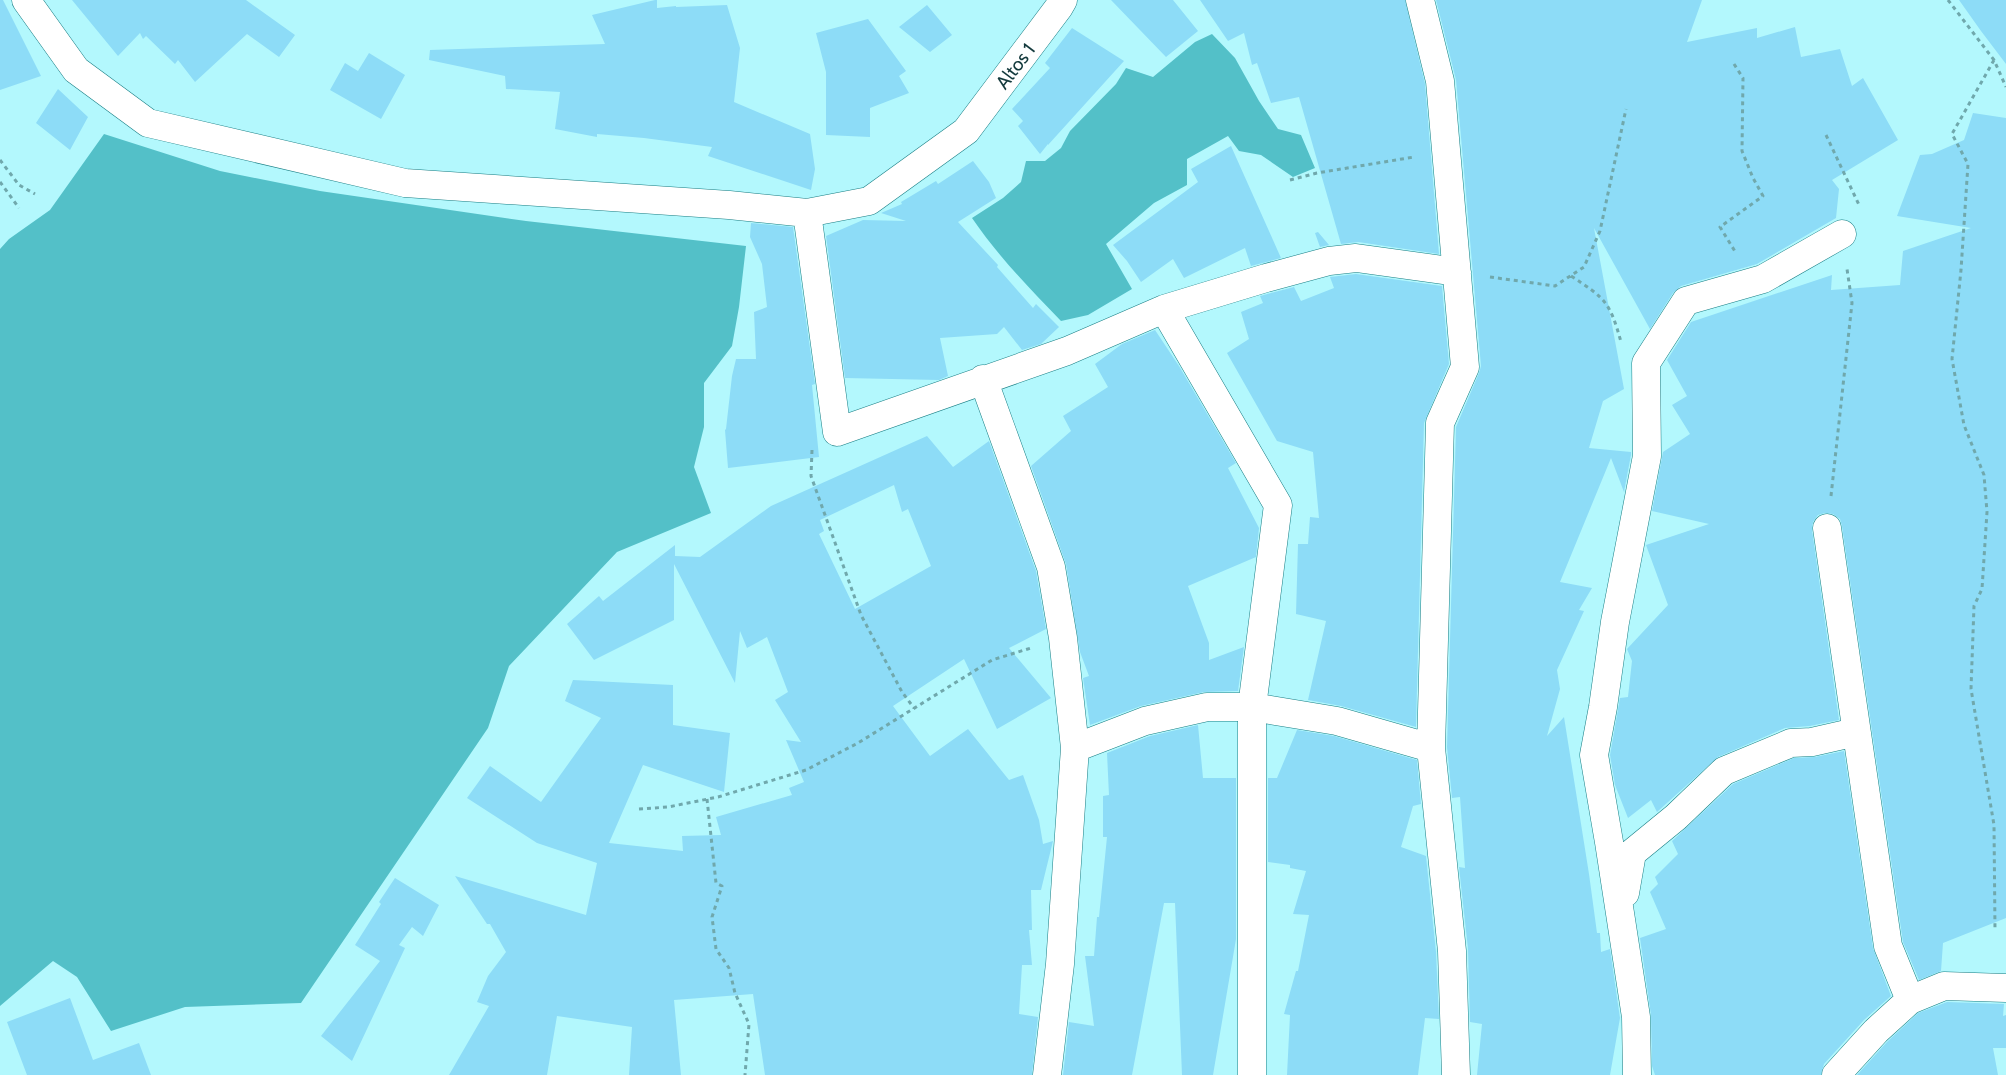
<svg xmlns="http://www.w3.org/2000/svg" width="2006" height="1075" font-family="Cabin,sans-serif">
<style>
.forest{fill:#53c0c8}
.building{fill:#8ddcf7;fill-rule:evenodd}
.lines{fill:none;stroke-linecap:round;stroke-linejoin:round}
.minor-casing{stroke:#187e84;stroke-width:29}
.path{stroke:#70a8ac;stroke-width:3;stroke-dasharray:4 4;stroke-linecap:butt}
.minor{stroke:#fff;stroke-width:28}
.labels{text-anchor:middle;stroke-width:4;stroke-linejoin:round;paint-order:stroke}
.street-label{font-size:19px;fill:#143a3d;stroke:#fff}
</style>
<rect width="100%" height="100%" fill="#b3f8fd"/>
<path class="forest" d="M1212 34 1235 58 1259 101 1278 129 1301 135 1315 168 1293 177 1261 155 1239 151 1228 136 1187 159V185L1154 203 1106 244 1132 289 1088 315 1061 321C1029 288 998 256 972 218L1003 198 1021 182 1026 161H1045L1061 148 1070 131 1116 84 1126 68 1153 77 1195 42Z
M104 134 220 171 320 191 526 221 746 246 739 307 732 346 704 383V427L694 467 711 513 617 552 509 666 488 728 301 1003 185 1007 111 1031 77 977 53 961 0 1006V249L9 239 50 210Z"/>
<path class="building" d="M0 0H3L41 76 0 90Z
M72 0H246L295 35 279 57 247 34 195 82 178 60 175 64 146 36 143 39 140 33 118 56Z
M655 0H657V8L676 6V7L727 5 740 48 734 102 810 134 815 169 811 190 708 156 712 147 644 138 597 134V137L555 129 560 92 506 89 505 76 429 60 430 50 605 44 592 15Z
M1111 0H1173L1198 31 1166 57Z
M1200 0H1405L1425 84 1439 254 1358 242 1341 244 1299 97 1271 103 1257 63 1252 65 1244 33 1228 41Z
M1436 0H1702L1687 42 1757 28V38L1795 27 1801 57 1840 49 1852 86 1863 78 1898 140 1832 180 1839 189 1836 218 1757 264 1681 286 1673 293 1650 329 1594 228 1624 389 1603 401 1589 448 1631 452V455L1624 492 1611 458 1560 582 1592 588 1579 610 1584 611 1557 670 1560 689 1547 736 1564 717 1589 874 1597 933H1600L1601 952 1610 949 1620 1018 1610 1075H1477L1482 1024 1470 1022 1468 949 1459 867 1465 868 1460 797 1452 798 1447 747 1456 427 1479 373 1481 366 1456 80Z
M1959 0H2006V64L1981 31Z
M927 5 952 35 930 52 899 27Z
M868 19 906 71 899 76 909 93 870 108V137L826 135V72L816 33Z
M1072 28 1124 61 1048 145V144L1040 154 1018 126 1023 121 1012 109 1050 68 1045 63Z
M369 53 405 75 381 119 330 90 345 63 358 71Z
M58 89 88 117 70 150 36 123Z
M1973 113 2006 118V918L1943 943 1941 971 1919 980 1903 942 1842 526 1840 519 1833 514 1825 513 1818 515 1813 522 1812 530 1839 720 1810 726 1785 728 1718 757 1657 812 1651 800 1628 818 1615 785 1610 755 1620 698 1628 697 1632 661 1627 649 1668 605 1646 545 1709 524 1652 511 1663 452 1690 434 1672 405 1687 396 1667 360 1691 322 1832 275 1831 290 1900 285 1903 251 1971 228 1897 216 1920 155 1932 154 1964 140Z
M1231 146 1281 258 1251 266 1245 248 1184 278 1173 259 1141 282 1127 261 1113 245 1198 182 1191 169Z
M973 161 989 182 996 198 958 222 998 265 997 267 1033 308 1036 304 1059 327 1041 344 1022 350 1004 327 997 334 940 338 948 376 939 380 845 378 826 236 863 220 906 221 881 213 902 204 901 202 936 181 938 184Z
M751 223 793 227 815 384 812 385 819 457 728 468 725 430 726 429 732 376 736 359H756L754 312 767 307 762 264 750 237Z
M1318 232 1329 245 1320 247 1315 233Z
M1356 274 1442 286 1449 364 1424 423 1416 727 1341 706 1308 700 1326 621 1296 614 1298 544H1308L1310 517 1319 518 1313 452 1277 441 1227 353 1249 339 1241 312 1263 303 1260 296 1294 287 1301 301 1334 288 1330 277Z
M1155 330 1179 366 1236 463 1228 468 1259 528 1256 557 1188 586 1209 643V660L1244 647 1238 691 1204 692 1141 706 1090 725 1083 678 1089 676 1080 652 1066 564 1031 466 1071 431 1063 416 1108 387 1095 364 1122 344Z
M927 436 953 467 989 441 1036 571 1046 629 1009 648 1051 698 997 729 964 659 893 706 930 756 968 729 1009 780 1023 775 1039 820 1043 844 1053 841 1041 890H1031L1032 930H1029L1032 965H1022L1019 1014 1038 1017 1032 1075H765L753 994 674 1000 681 1075H629L632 1027 557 1016 547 1075H449L489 1006 477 1002 488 976 506 952 490 924H487L455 876 586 915 597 863 537 843 467 798 490 766 541 802 601 718 565 701 573 680 673 685V725L730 733 724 792 643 765 609 843 683 851 682 836 721 835 716 817 792 795 789 788 804 782 786 740 801 742 775 700 788 692 767 637 747 648 740 631 735 683 674 564V620L594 660 567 624 599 596 603 601 675 545V556L700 557 771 506ZM894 485 902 512 908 509 931 566 855 609 819 534 824 531 820 520Z
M1198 725 1203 778H1236V939L1213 1075H1182L1175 903H1164L1132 1075H1063L1069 1022 1094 1026 1085 956H1094L1097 917H1099L1107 837H1103V796L1109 795 1107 753 1150 736Z
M1297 730 1334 736 1417 760 1421 804 1413 806 1401 847 1426 856 1436 952 1439 1019 1425 1018 1418 1075H1287L1290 1015 1284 1014 1296 971H1298L1309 915 1293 914 1306 871 1290 868V865L1268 862V778H1277Z
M1844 751 1873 948 1891 996 1864 1020 1824 1064 1821 1075H1655L1652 1066 1651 1015 1640 938 1666 929 1650 892 1658 884 1655 877 1678 854 1672 841 1733 784 1794 758 1815 757Z
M395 878 439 905 423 936 412 927 399 945 405 948 352 1061 321 1036 380 961 355 945 381 904 379 902Z
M70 998 93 1060 139 1043 151 1075H27L7 1022Z
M1947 1002 2004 1004 2003 1016 2006 1015V1048H1993L1998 1075H1857L1887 1042 1918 1013Z"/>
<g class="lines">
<defs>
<path id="minor" d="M26 0 76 70 148 123 405 183 729 205 807 213 869 201 966 131 1059 7 1063 0
M1420 0 1440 81 1465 367 1440 423 1431 748 1452 951 1456 1075
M807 213 837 432 1067 351 1164 309 1266 278 1329 261 1356 258 1457 272
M1164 309 1278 505 1252 707V1075
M983 379 1051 567 1063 638 1075 748 1060 964 1047 1075
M1827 528 1888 946 1910 1000
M1075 748 1145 721 1207 707H1252L1337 721 1431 748
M1625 893 1632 853 1676 817 1724 771 1791 743 1812 742 1856 732
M1637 1075 1636 1017 1609 842 1594 755 1603 707 1615 622 1647 456 1646 363 1686 301 1763 279 1842 234
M1836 1075 1876 1031 1910 1000 1944 986 2006 988"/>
</defs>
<use href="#minor" class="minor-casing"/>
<path class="path" d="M1948 0 1994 60 2006 87
M1994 60 1952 134 1968 164 1961 270 1952 359 1964 425 1984 475 1987 512 1982 589 1974 606 1971 689 1994 825 1995 930
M1734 64 1743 78 1742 151 1753 178 1763 196 1720 227 1736 253
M1826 135 1860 207
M0 160 19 185 35 194
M1290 180 1317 173 1414 157
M0 182 19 208
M1571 276C1605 298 1610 302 1621 342
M1490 277 1555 286 1584 267 1600 231 1626 109
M812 450 811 476 861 615 902 692 914 708
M1831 496 1852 303 1847 269
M707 799 716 883 722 886 712 917 716 949 729 968 735 993 749 1024 745 1075
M639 809 668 807 718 797 806 770 858 743 992 660 1031 648"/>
<use href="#minor" class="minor"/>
</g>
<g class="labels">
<g class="street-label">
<text transform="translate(1015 66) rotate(-53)" y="7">Altos 1</text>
</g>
</g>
</svg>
